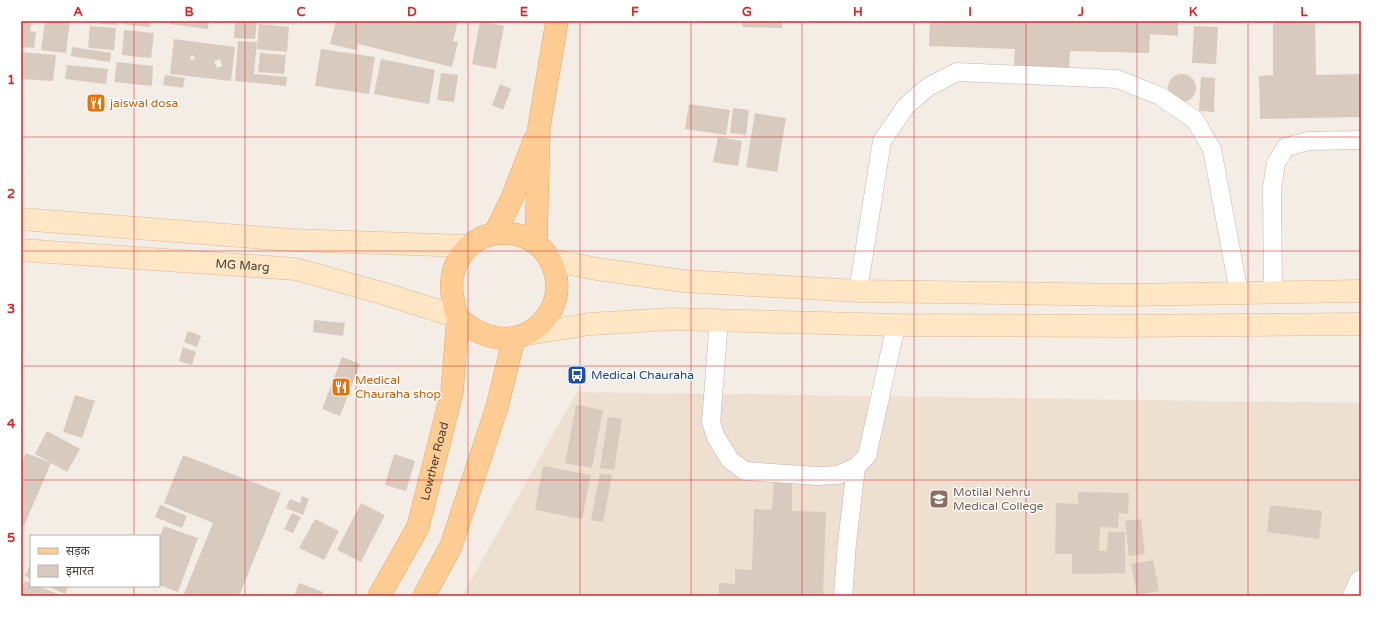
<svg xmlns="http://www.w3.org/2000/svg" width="1382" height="617" font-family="'Varela Round','Noto Sans Devanagari',sans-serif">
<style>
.education{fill:#ede0d0}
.building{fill:#d8cabf;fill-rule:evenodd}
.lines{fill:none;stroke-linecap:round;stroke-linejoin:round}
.lane-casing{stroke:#c2b6ac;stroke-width:19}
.street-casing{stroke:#c2b6ac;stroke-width:23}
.secondary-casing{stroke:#d8bb97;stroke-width:23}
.primary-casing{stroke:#e6a662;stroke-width:23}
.lane{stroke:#fff;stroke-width:18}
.street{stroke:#fff;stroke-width:22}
.secondary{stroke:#ffe6c5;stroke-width:22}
.primary{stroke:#ffcd94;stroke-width:22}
.grid{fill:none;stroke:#d62828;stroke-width:1;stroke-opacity:0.55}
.labels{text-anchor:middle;stroke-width:3;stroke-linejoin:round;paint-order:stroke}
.food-label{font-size:12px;fill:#c56008;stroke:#fff;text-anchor:start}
.street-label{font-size:12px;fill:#473d35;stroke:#fff}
.transit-label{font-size:12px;fill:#164399;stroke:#fff;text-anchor:start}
.education-label{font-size:12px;fill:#785e54;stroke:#fff;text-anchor:start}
.neatline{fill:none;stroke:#d62828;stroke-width:1.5}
.grid-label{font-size:13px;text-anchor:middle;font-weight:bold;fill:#d62828}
</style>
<rect width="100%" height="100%" fill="#f4ede6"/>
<path class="education" d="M577 392 1361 403V596H462Z"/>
<path class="building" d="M21 21H32L30 31 36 32 34 48 21 47Z
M45 21H70L66 53 41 50Z
M101 21H118L117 25 101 24Z
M122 21H151L150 27 121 24Z
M170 21H209L208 29 170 24Z
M235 21H257L255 39 234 38Z
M277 21H291V23L277 22Z
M336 21H458L453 41 458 42 452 67 358 44 356 50 330 44Z
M480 21 504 26 496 69 472 64Z
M742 21H782V28L742 27Z
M930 21H1178V36L1150 34 1149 53 1070 51 1069 69 1014 67 1015 49 929 46Z
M1273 21H1315L1316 75 1361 74V117L1260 119 1259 76 1273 75Z
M259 24 289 27 287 52 257 49Z
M90 26 116 28 114 50 88 48Z
M1194 26 1218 27 1216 64 1192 63Z
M124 30 154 33 151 58 122 55Z
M174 39 235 47 231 81 170 74ZM194 55 195 59 191 60 190 57ZM220 59 222 66 217 68 214 61Z
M238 41 257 42 254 74 287 77 286 86 235 81Z
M72 47 111 53 110 62 71 56Z
M321 49 375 57 369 94 315 86Z
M21 52 56 55 53 81 21 79Z
M260 53 286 55 284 74 258 72Z
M381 59 435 70 429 104 374 94Z
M117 62 153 66 152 86 114 82Z
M67 65 108 69 106 84 65 79Z
M441 73 458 75 454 102 437 100Z
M1168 88a14 14 0 1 1 28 0a14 14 0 1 1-28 0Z
M165 75 185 78 183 88 163 85Z
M1201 77 1215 78 1214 112 1199 111Z
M500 84 511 89 503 110 492 105Z
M689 104 730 110 726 135 685 129Z
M733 108 749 110 746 135 730 133Z
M755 113 786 118 777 172 746 167Z
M718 137 742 141 738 166 713 162Z
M314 320 345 323 343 336 313 332Z
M188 331 201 336 197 347 184 342Z
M183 347 196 352 192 365 179 361Z
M342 357 360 364 340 416 322 409Z
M75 395 95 401 82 438 63 432Z
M576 405 603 410 592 468 565 463Z
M608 417 622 419 614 470 600 468Z
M47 431 80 449 67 472 35 454Z
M26 453 51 463 24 526 21 525V464Z
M394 454 415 461 406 491 385 485Z
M183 455 281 493 239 596H183L213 523 164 503Z
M543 466 591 475 582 519 535 510Z
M600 473 612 475 603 522 591 520Z
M774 481 792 482V511L826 512 823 596H719V583L735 584V569L752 570 754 509 772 510Z
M1078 492 1129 493 1128 514 1119 513 1118 528 1100 527 1099 551H1107L1108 532H1125V573L1072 574V554H1055L1056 503 1078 504Z
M302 496 309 499 303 515 286 508 290 499 300 503Z
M361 503 385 515 361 562 337 550Z
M160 505 187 516 182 528 155 517Z
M1270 505 1322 511 1319 539 1267 532Z
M292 513 301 517 293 533 284 529Z
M315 519 339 531 324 560 299 548Z
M1141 519 1145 554 1129 556 1125 521Z
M164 526 198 538 178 592 159 585V539Z
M1153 560 1159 591 1137 595 1131 564Z
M31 562V579L25 576Z
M25 581 31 583V586H38L63 596H21V590Z
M299 583 323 592 322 596H294Z
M47 586H69L65 594Z"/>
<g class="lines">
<defs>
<path id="lane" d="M858 291 882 141 906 106 928 87 957 72 1117 79 1160 96 1195 120 1212 149 1239 293
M1273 293 1272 188 1276 163 1286 147 1308 141 1361 140
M719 320 711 422 716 437 730 460 745 471 817 476 838 475 856 467 867 456 896 325
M843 596 847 543 856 467"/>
<path id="street" d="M1354 596 1361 581"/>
<g id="secondary">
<path d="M21 219 291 240 468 246"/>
<path id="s1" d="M21 250 296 269 385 294 458 317"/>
<path d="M551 260 597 269 683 281 858 291 1128 295 1361 291"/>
<path d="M527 334 590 324 671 319 896 325 1122 326 1361 324"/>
</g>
<g id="primary">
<path d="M495 233C505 233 513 233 522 236 551 246 565 281 552 308 536 339 504 346 475 330 470 327 461 322 458 317 455 312 454 305 453 299 448 275 457 250 481 238 485 236 490 235 495 233Z"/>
<path d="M495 233 513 196 534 141"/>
<path d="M536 243 539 127 557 21"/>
<path id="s2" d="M379 596 418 527 452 392 458 317"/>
<path d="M424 596 451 546 497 407 514 338"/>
</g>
</defs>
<use href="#lane" class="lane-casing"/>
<use href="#street" class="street-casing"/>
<use href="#secondary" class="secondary-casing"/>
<use href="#primary" class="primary-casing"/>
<use href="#lane" class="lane"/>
<use href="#street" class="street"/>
<use href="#secondary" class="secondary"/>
<use href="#primary" class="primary"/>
</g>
<path class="grid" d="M134 21V536M245 21V596M356 21V596M468 21V596M580 21V596M691 21V596M802 21V596M914 21V596M1026 21V596M1137 21V596M1248 21V596M21 137H1361M21 251H1361M21 366H1361M21 480H1361M134 586V596"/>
<defs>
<symbol id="restaurant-square" viewBox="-11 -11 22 22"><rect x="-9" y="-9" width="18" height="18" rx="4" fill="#e8710a" stroke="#fff"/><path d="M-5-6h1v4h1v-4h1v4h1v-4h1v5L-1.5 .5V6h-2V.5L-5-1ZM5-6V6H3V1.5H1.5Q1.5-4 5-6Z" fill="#fff"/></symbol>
<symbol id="bus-square" viewBox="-11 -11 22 22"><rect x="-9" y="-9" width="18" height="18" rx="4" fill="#1a4fb4" stroke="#fff"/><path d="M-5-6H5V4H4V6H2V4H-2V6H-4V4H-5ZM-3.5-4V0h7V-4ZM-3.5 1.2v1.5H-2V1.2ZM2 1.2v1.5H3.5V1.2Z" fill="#fff"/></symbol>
<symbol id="university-square" viewBox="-11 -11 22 22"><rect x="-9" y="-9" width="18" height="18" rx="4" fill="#8d6e63" stroke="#fff"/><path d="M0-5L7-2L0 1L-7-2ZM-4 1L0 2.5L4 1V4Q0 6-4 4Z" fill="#fff"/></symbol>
</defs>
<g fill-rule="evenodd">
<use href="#restaurant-square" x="85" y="92" width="22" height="22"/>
<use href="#bus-square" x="566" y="364" width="22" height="22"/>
<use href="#restaurant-square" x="330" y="376" width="22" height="22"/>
<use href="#university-square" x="928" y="488" width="22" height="22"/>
</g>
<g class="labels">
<g class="food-label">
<text x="110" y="107">jaiswal dosa</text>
<text x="355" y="384">Medical<tspan x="355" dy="14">Chauraha shop</tspan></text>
</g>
<g class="street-label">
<text dy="4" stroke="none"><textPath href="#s1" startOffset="222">MG Marg</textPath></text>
<text dy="4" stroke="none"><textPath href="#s2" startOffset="147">Lowther Road</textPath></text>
</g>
<g class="transit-label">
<text x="591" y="379">Medical Chauraha</text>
</g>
<g class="education-label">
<text x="953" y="496">Motilal Nehru<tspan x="953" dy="14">Medical College</tspan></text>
</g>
</g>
<rect width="1382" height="617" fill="none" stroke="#ffffff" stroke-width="44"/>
<rect x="30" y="535" width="130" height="52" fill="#ffffff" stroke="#b5b1ae"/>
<rect x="38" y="548" width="20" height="6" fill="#ffcd94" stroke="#b5b1ae"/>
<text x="66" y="555" font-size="12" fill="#473d35">सड़क</text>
<rect x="38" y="565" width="20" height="12" fill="#d8cabf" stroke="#b5b1ae"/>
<text x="66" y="575" font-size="12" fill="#473d35">इमारत</text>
<rect x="22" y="22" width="1338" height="573" class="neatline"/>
<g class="grid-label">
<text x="78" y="16">A</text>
<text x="189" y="16">B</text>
<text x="301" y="16">C</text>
<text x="412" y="16">D</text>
<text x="524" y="16">E</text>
<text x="635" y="16">F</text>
<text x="747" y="16">G</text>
<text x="858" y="16">H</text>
<text x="970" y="16">I</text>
<text x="1081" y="16">J</text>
<text x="1193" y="16">K</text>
<text x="1304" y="16">L</text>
<text x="11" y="84">1</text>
<text x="11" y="198">2</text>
<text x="11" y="313">3</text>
<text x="11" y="428">4</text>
<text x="11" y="542">5</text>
</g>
</svg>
